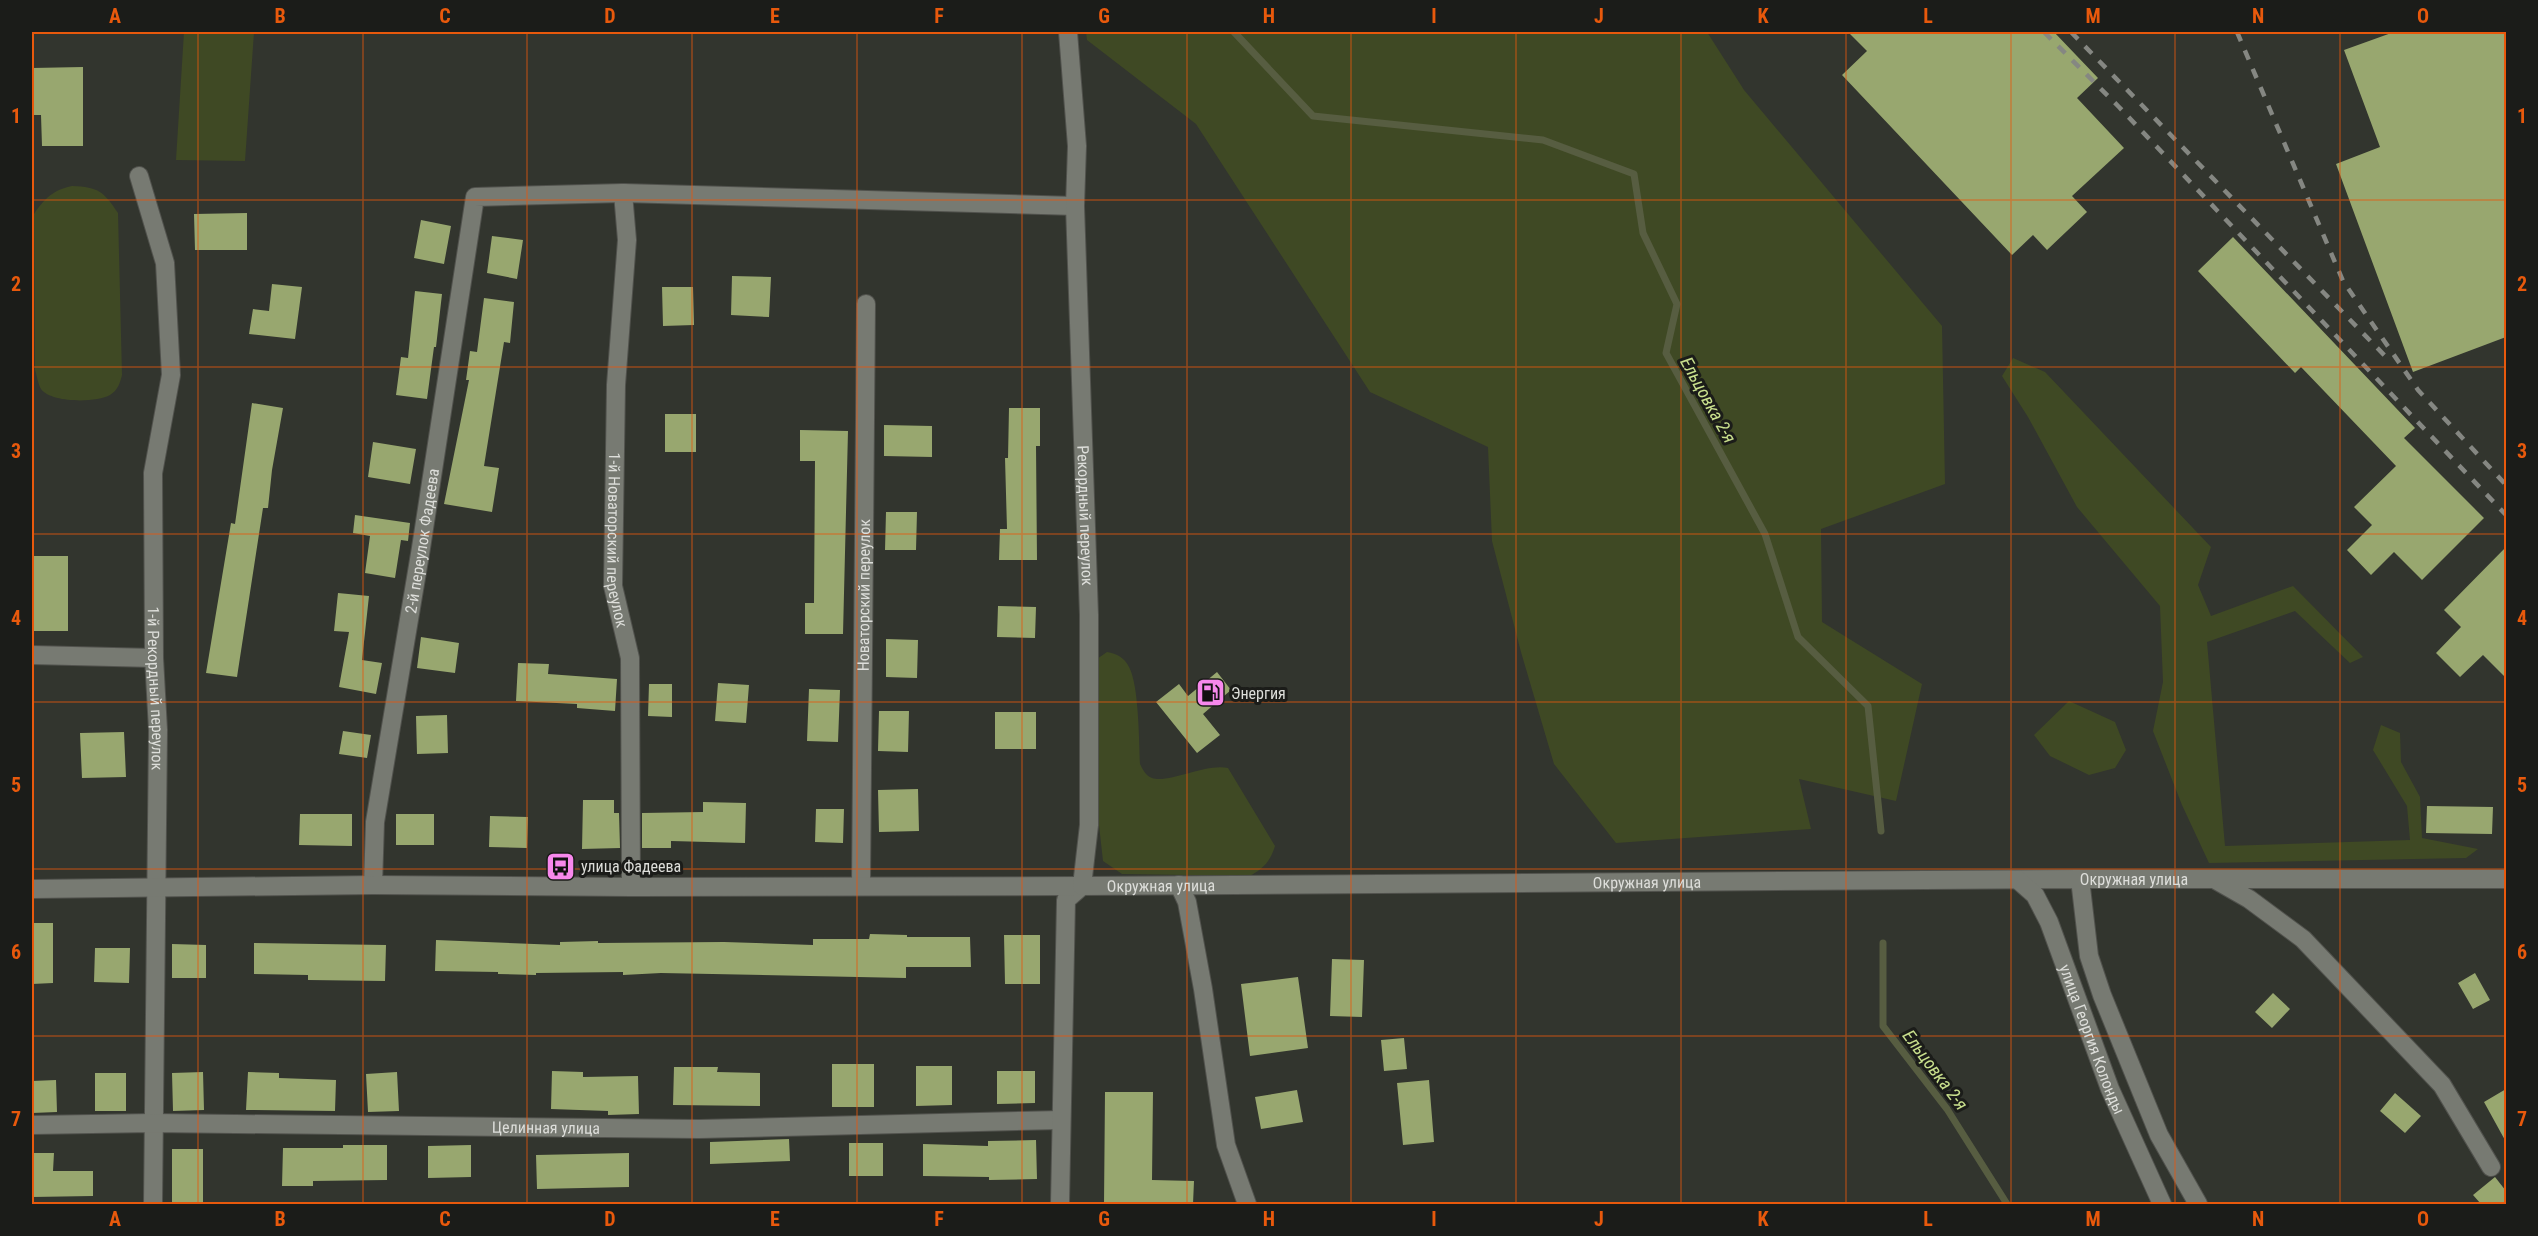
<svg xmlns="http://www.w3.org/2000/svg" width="2538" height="1236" font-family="'Roboto Condensed',sans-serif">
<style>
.green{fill:#3f4924}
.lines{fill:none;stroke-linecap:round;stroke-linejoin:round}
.stream{stroke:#575d41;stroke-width:7}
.building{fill:#98a76f}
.minor-casing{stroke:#51524d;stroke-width:20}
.tertiary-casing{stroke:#51524d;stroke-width:20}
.secondary-casing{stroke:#51524d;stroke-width:20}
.minor{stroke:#777a72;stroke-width:18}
.tertiary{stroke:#777a72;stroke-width:18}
.secondary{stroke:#777a72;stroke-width:18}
.rail{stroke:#858782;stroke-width:4.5;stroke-dasharray:10 10;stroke-linecap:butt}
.grid{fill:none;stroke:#e8590c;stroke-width:1.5;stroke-opacity:0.55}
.labels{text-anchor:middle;stroke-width:6;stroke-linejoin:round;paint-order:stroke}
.street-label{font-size:16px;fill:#dddeda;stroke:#1b1c19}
.poi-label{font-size:16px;fill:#dddeda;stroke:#1b1c19;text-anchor:start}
.water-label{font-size:18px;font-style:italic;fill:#c9e08d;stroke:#1b1c19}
.neatline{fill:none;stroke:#e8590c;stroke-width:2}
.grid-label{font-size:20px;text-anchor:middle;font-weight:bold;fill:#e8590c}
</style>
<rect width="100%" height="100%" fill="#32352e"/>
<path class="green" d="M184 32H254L245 161 176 160Z
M1086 32H1707L1744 90 1942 326 1945 484 1821 529 1822 622 1922 684 1896 801 1799 779 1811 829 1616 843 1554 764 1521 652 1492 541 1488 447 1370 392 1196 124 1087 40Z
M72 186C99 187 104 192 118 213L122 375C120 383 118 390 110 395 96 403 51 403 41 389 38 384 37 376 35 370L34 214C45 198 53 190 72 186Z
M2013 358 2045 372 2211 547 2198 585 2211 616 2293 586 2363 657 2350 663 2295 611 2207 642 2225 846 2410 840 2407 806 2373 750 2381 725 2400 733 2401 762 2420 797 2422 838 2478 849 2466 858 2209 863 2182 805 2153 731 2163 682 2160 606 2077 507 2028 417 2002 376Z
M1107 652C1117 654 1124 657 1129 667 1139 685 1139 741 1140 764 1143 770 1146 776 1152 778 1168 784 1206 763 1228 768L1275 846C1270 862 1264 868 1250 876L1122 874 1103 861 1097 807V659Z
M2069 701 2115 722 2126 750 2115 768 2089 775 2050 756 2034 735Z"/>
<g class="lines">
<path class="stream" d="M1234 32 1313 116 1543 140 1634 174 1643 233 1677 304 1666 353 1765 534 1798 637 1868 706 1881 831
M1883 947V943V1026L1947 1109 2007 1204"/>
</g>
<path class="building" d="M1848 32H2054L2098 78 2077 98 2124 148 2072 196 2087 212 2047 250 2033 235 2012 255 1842 75 1867 51Z
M2394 32H2506V337L2413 372 2336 164 2380 147 2344 50Z
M83 67V146H42L41 115H32V68Z
M247 213V250H195L194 214Z
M421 220 451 226 444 264 414 258Z
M492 236 523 240 517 279 487 273Z
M2233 237 2415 428 2404 438 2484 518 2422 580 2394 552 2371 575 2347 550 2372 525 2354 507 2396 466 2301 367 2295 373 2198 271Z
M732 276 771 277 769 317 731 315Z
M272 284 302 287 295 339 249 334 253 309 269 311Z
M662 287H693L694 325 663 326Z
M415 291 442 294 436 347H434L427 399 396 395 401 357 408 358Z
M484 298 514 302 510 343 504 342 484 466 499 468 492 512 444 504 469 380H466L470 351 477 352Z
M252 403 283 408 272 470 268 508H263L237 677 206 673 231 523 235 524Z
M1009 408H1040V446H1036L1037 560H999L1000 529H1007L1005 458H1008Z
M665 414H696V452H665Z
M884 425 932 426V457L884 456Z
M800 430 848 431 843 634H805V603H814L815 461H800Z
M373 442 416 449 410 484 368 477Z
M886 512H917L916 550H885Z
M355 515 410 523 408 541 401 540 395 578 365 573 370 536 353 533Z
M2506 547V678L2483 655 2460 677 2436 653 2461 627 2444 610Z
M32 556H68V631H34Z
M338 593 369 596 362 660 382 663 376 694 339 687 349 632 334 631Z
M998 606 1036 607 1035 638 997 637Z
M421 637 459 643 455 673 417 668Z
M886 639 918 640 917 678 886 677Z
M518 663 549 664 548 674 617 679 615 711 577 708V704L516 701Z
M1217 672 1231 690 1203 714 1220 735 1197 753 1156 702 1179 684 1188 696Z
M718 683 749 685 746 723 715 721Z
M649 684H672V717L648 716Z
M809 689 840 690 838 742 807 741Z
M879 711H909L908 752 878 751Z
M995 712H1036V749H995Z
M447 715 448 753 417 754 416 716Z
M343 731 371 735 367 758 339 754Z
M124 732 126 777 82 778 80 733Z
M918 789 919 831 879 832 878 790Z
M583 800H614V813H619L620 848 582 849Z
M703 802 746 803 745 843 671 841V848H642V813L703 812Z
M2427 806 2493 807 2492 834 2426 833Z
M816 809H844L843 843 815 842Z
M300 814H352V846L299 845Z
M396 814H434V845H396Z
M490 816 528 817 527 848 489 847Z
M32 923H53V983L32 984Z
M870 934 907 935V937H970L971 967H906V978L661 973 623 975V972L536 973V975L498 974V972L435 971 436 940 560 945V942L598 941V943L724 942 813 945V939H869Z
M1004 935H1040V984H1005Z
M254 943 386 945 385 981 308 980V975L254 974Z
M172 944 206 945V978H172Z
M95 948H130L129 983 94 982Z
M1332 959 1364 960 1362 1017 1330 1016Z
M2475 973 2490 1000 2473 1009 2458 983Z
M1298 977 1308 1048 1250 1056 1241 984Z
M2273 993 2290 1009 2272 1028 2255 1012Z
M1404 1038 1407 1069 1384 1071 1381 1040Z
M832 1064H874V1107H832Z
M916 1066H952V1105L916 1106Z
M674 1067H718L717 1072 760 1073V1106L673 1105Z
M552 1071 583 1072V1077L638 1076 639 1114 608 1115V1111L551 1109Z
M997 1071H1035V1103L997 1104Z
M203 1072 204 1110 173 1111 172 1073Z
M248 1072 279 1073V1078L336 1080 335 1111 246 1110Z
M397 1072 399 1111 368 1112 366 1074Z
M95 1073H126V1111H95Z
M56 1080 57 1112 32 1113V1081Z
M1429 1080 1434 1142 1403 1145 1397 1083Z
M2506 1089V1142L2484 1102Z
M1297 1090 1303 1122 1261 1129 1255 1097Z
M1105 1092H1153L1152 1180 1194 1181 1193 1204H1104Z
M2395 1093 2421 1116 2405 1133 2380 1111Z
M789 1139 790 1161 710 1164V1142Z
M1036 1140 1037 1179 989 1180V1177L923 1176V1144L988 1146V1141Z
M849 1143H883V1176H849Z
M343 1145H387V1180L313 1181V1186H282L283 1148H343Z
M471 1145V1177L428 1178V1146Z
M172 1149H203V1204H172Z
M32 1153H54L53 1171H93V1196L32 1197Z
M629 1153V1187L537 1189 536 1155Z
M2495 1177 2506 1191V1204H2481L2473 1195Z"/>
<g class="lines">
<defs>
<g id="minor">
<path id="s1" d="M139 176 165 263 171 375 153 473 154 658 158 730 153 1204"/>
<path id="s2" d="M623 193 627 240 616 385 613 586 630 658 631 887"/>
<path d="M32 655 154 658"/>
<path d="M2214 879 2249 899 2303 939 2442 1085 2491 1167"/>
<path id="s3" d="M373 885 375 822 421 548 475 197 623 193 1075 206"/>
<path d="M1179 885 1187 902 1203 989 1226 1145 1247 1204"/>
<path id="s4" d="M861 886 866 304"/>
<path id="s5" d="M32 1125 152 1123 699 1129 1061 1120"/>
<path d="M1060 1204 1066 900 1082 886"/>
</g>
<g id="tertiary">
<path id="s6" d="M2080 879H2506"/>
<path d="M32 889 373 885 631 887 1082 886"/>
</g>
<g id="secondary">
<path id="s7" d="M1068 32 1077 146 1075 206 1089 615V825L1082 886 2080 879 2089 956 2102 995 2159 1135 2198 1204"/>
<path id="s8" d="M2018 880 2035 895 2049 922 2110 1089 2162 1204"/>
</g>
</defs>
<use href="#minor" class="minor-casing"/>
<use href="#tertiary" class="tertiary-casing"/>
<use href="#secondary" class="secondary-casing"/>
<use href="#minor" class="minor"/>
<use href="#tertiary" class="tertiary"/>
<use href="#secondary" class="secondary"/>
<path class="rail" d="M2044 32 2119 107 2506 515
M2071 32 2388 359
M2237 32 2343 281 2418 390 2506 485"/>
</g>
<path class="grid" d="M198 32V1204M363 32V1204M527 32V1204M692 32V1204M857 32V1204M1022 32V1204M1187 32V1204M1351 32V1204M1516 32V1204M1681 32V1204M1846 32V1204M2011 32V1204M2175 32V1204M2340 32V1204M32 200H2506M32 367H2506M32 534H2506M32 702H2506M32 869H2506M32 1036H2506"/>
<defs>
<symbol id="fuel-square" viewBox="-11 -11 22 22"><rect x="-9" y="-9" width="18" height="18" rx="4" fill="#f788ec" stroke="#1b1c19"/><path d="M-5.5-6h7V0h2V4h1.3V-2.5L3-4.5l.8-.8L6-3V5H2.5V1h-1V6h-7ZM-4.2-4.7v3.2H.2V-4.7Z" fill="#111"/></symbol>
<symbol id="bus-square" viewBox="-11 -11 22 22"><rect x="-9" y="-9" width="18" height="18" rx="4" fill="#f788ec" stroke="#1b1c19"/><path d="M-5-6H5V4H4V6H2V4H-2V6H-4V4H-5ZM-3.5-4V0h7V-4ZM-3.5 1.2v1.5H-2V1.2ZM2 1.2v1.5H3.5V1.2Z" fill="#111"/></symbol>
</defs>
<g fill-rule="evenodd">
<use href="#fuel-square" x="1194" y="676" width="33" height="33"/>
<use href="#bus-square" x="544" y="850" width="33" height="33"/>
</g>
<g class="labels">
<g class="street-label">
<text dy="6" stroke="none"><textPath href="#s7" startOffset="484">Рекордный переулок</textPath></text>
<text dy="6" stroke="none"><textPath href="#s2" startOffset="348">1-й Новаторский переулок</textPath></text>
<text dy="6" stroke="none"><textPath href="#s3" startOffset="348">2-й переулок Фадеева</textPath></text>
<text dy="6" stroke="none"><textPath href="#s4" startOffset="291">Новаторский переулок</textPath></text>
<text dy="6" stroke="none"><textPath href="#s1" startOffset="518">1-й Рекордный переулок</textPath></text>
<text dy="6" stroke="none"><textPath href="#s6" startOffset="54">Окружная улица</textPath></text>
<text dy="6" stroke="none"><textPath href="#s7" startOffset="1420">Окружная улица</textPath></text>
<text dy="6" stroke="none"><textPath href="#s7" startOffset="934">Окружная улица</textPath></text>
<text dy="6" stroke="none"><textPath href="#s8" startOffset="178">улица Георгия Колонды</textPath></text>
<text dy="6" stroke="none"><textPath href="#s5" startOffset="514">Целинная улица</textPath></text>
</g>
<g class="poi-label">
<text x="1231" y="699">Энергия</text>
<text x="581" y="872">улица Фадеева</text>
</g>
<g class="water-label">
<text transform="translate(1708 400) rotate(61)" y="6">Ельцовка 2-я</text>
<text transform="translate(1935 1070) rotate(53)" y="6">Ельцовка 2-я</text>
</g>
</g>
<rect width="2538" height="1236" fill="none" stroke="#1b1c19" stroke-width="66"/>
<rect x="33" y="33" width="2472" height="1170" class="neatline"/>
<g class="grid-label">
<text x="115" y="23">A</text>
<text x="280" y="23">B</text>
<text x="445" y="23">C</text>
<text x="610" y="23">D</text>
<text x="775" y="23">E</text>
<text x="939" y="23">F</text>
<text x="1104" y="23">G</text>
<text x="1269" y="23">H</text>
<text x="1434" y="23">I</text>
<text x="1599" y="23">J</text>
<text x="1763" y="23">K</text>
<text x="1928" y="23">L</text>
<text x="2093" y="23">M</text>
<text x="2258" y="23">N</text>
<text x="2423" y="23">O</text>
<text x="16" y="123">1</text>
<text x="2522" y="123">1</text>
<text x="16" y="291">2</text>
<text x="2522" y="291">2</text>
<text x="16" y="458">3</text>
<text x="2522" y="458">3</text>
<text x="16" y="625">4</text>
<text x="2522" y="625">4</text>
<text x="16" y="792">5</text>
<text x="2522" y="792">5</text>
<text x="16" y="959">6</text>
<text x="2522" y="959">6</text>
<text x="16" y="1126">7</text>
<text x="2522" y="1126">7</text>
<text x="115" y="1226">A</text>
<text x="280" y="1226">B</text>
<text x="445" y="1226">C</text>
<text x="610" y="1226">D</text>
<text x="775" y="1226">E</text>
<text x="939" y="1226">F</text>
<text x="1104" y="1226">G</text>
<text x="1269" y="1226">H</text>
<text x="1434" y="1226">I</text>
<text x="1599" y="1226">J</text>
<text x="1763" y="1226">K</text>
<text x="1928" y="1226">L</text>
<text x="2093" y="1226">M</text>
<text x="2258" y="1226">N</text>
<text x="2423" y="1226">O</text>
</g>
</svg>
